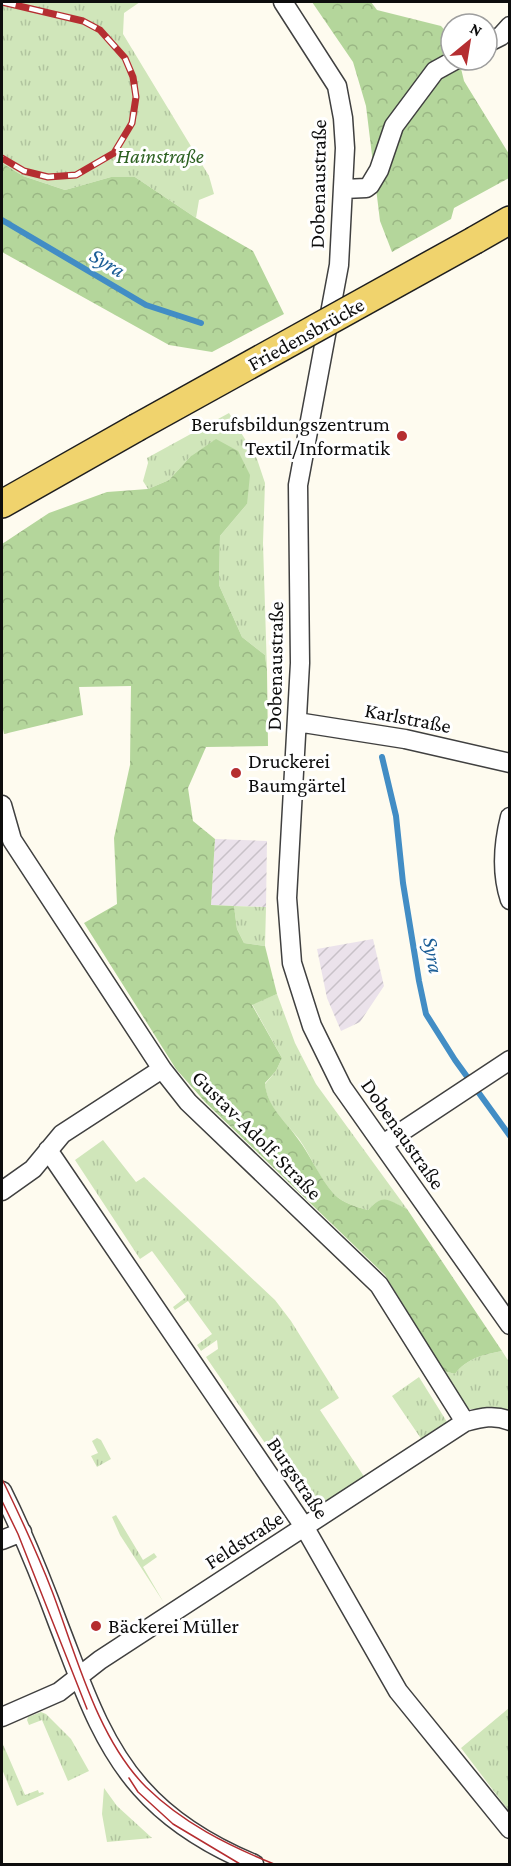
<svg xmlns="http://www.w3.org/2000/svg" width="511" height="1866" font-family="'Crimson Pro',serif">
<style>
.industrial{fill:url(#industrial-furrows)}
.grass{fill:url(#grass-tufts)}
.forest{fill:url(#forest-crowns)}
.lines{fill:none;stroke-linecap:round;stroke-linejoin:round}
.stream{stroke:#428dc5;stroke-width:6}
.minor-casing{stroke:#404040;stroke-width:21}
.primary-casing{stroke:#1e1e1e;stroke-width:30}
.minor{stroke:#fff;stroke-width:18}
.primary{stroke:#f0d36d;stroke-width:27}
.tram{stroke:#b52e31;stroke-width:1.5}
.rail-casing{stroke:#b52e31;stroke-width:7}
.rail{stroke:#fff;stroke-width:4.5;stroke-dasharray:14;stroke-linecap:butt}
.primary-bridge-casing{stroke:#1e1e1e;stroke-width:30;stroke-linecap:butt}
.primary-bridge{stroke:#f0d36d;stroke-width:27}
.poi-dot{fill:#b52e31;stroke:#fff;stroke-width:2}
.labels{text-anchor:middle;stroke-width:6;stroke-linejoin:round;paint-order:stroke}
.park-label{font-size:21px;font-style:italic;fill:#2d6122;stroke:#fff}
.street-label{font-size:21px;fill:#0d0d0d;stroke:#fff}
.poi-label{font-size:21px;fill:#0d0d0d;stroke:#fff;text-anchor:start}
.water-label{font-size:22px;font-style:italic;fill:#1e5f97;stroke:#fff}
</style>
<defs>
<pattern id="industrial-furrows" width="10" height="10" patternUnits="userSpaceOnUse" patternTransform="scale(1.5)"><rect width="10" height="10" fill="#ebe2eb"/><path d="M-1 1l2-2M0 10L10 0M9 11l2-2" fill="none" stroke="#c8c1c8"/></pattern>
<pattern id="grass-tufts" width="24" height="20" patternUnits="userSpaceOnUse" patternTransform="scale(1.5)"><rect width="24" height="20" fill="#d0e6ba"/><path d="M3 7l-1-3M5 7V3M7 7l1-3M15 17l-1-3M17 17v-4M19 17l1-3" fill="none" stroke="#b1c49f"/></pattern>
<pattern id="forest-crowns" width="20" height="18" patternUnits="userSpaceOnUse" patternTransform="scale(1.5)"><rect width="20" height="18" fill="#b4d69b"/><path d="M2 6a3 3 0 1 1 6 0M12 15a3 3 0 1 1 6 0" fill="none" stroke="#9ab684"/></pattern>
</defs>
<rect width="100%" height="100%" fill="#fefbef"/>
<path class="industrial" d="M215 839 267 841 266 907 211 905Z
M373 939 384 986 360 1022 341 1031 327 998 317 949Z"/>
<path class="grass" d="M2 2H140L124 13 123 34 209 176 214 194 199 200 196 218 135 177H111L65 190 23 176 2 163Z
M229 413 257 459 265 483 263 543 267 671 265 655 242 637 219 585 220 536 247 504 190 457 169 480 148 489 143 481 148 463 147 458Z
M234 906 266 907 265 946 244 943 237 929Z
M277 994 295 1043 316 1084 407 1209C388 1201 383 1193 368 1210 356 1207 343 1203 334 1194 319 1178 311 1156 299 1139 285 1121 267 1107 265 1084L276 1071 282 1058 252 1004Z
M103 1140 136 1182 144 1177 275 1300 291 1321 339 1398 320 1410 365 1478 319 1507 311 1506 306 1503 206 1357 218 1349 217 1340 201 1351 197 1345 212 1334 188 1301 175 1310 173 1307 186 1297 152 1251 140 1259 75 1160Z
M502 1351 509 1362V1413L487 1409H468L455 1394 444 1371 455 1374C467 1358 483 1355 502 1351Z
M419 1377 447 1422 422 1440 392 1396Z
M97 1438 101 1440 111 1459 97 1467 91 1456 98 1453 92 1441Z
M116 1515 143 1560 154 1553 157 1557 143 1567 164 1603 120 1535 112 1517Z
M509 1708V1811L461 1748Z
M41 1712 46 1714 71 1739 89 1771 68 1781 42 1720 29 1725 27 1720 28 1717Z
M2 1742 25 1795 38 1790 39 1793 43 1792 44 1794 17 1806 2 1769Z
M104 1788 117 1806 152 1838 107 1842 102 1814Z"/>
<path class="forest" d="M312 2H371L377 10 441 26 451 37V60H459L464 81 509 154V178L454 208 451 219 392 252 380 221 366 106 353 62Z
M2 163 23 176 65 190 111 177H135L196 218 253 251 284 314 212 352 169 345 2 252Z
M216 439 238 451 250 475 247 504 220 536 219 585 242 637 265 655 267 671 268 746 206 747 188 788 193 821 215 839 211 905 234 906 237 929 244 943 265 946 277 994 252 1005 282 1058 276 1071 265 1083C267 1107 285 1120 298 1139 311 1156 319 1177 334 1194 343 1203 356 1207 368 1210 384 1193 387 1200 407 1209L502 1351C483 1355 467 1358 455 1374L444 1371 385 1275 206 1103 176 1069 84 923 117 904 114 838 130 765 131 686 79 687 83 715 4 734 2 724V544L49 513 107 492 148 489 169 480 190 457Z"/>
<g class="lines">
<path class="stream" d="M2 220 146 305 201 323
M382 757 396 816 403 883 419 981 426 1014 455 1060 510 1136"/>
<defs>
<path id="minor" d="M283 2 337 86 343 118 345 148 339 265 298 485 300 663 287 898 292 963 312 1026 342 1087 510 1325
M487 43 501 36 510 26
M344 189 366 188 370 185 379 170 394 126 435 71 455 60
M297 722 405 739 510 763
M2 805 12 840 162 1069 188 1102 379 1285 465 1422
M510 817C503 845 501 873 510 900
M383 1144 510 1060
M48 1150 305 1528 398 1691 510 1829
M2 1191 33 1169 62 1134 162 1069
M2 1491C24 1535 42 1580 59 1626 81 1682 100 1742 141 1788 171 1822 213 1847 254 1864
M2 1540 22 1532
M2 1717 59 1692 100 1660 465 1422C480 1418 494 1414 510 1421"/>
<path id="primary" d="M475 240 510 220
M2 504 136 428"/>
</defs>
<use href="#minor" class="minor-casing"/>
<use href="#primary" class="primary-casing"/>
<use href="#minor" class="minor"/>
<use href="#primary" class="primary"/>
<path class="tram" d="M2 1479C20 1516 37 1552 52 1591 76 1654 97 1738 146 1787 183 1823 227 1845 274 1864
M2 1501 18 1534 87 1709
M129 1778 138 1792 173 1824 240 1864"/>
<defs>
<path id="rail" d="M2 2 83 21 100 30 125 58 133 77 136 97 132 123 114 153 76 175 48 177 24 171 2 158"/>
</defs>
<use href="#rail" class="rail-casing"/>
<use href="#rail" class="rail"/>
<defs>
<path id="primary-bridge" d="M136 428 475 240"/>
</defs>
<use href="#primary-bridge" class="primary-bridge-casing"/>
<use href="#primary-bridge" class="primary-bridge"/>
</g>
<g class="poi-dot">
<circle cx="402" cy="436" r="6"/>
<circle cx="236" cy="773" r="6"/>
<circle cx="96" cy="1626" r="6"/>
</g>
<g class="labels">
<g class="park-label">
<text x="160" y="163">Hainstraße</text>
</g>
<g class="street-label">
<text transform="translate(318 184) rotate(-89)" y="7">Dobenaustraße</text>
<text transform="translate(306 334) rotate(-29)" y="7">Friedensbrücke</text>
<text transform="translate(275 666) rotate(-89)" y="7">Dobenaustraße</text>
<text transform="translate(408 718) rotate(11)" y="7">Karlstraße</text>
<text transform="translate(403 1134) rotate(55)" y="7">Dobenaustraße</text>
<text transform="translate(257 1135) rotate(45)" y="7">Gustav-Adolf-Straße</text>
<text transform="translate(298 1478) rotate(56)" y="7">Burgstraße</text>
<text transform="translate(244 1540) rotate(-33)" y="7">Feldstraße</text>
</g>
<g class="poi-label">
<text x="390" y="431" text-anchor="end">Berufsbildungszentrum<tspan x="390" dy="24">Textil/Informatik</tspan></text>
<text x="248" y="768">Druckerei<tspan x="248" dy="24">Baumgärtel</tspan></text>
<text x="108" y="1633">Bäckerei Müller</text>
</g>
<g class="water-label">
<text transform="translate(108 262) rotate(31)" y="8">Syra</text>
<text transform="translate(434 955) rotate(80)" y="8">Syra</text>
</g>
</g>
<rect width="511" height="1866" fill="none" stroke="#0d0d0d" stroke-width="6"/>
<g transform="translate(469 42) rotate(30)"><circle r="28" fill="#ffffff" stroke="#9e9e9e" stroke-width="1.5"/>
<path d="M0-4.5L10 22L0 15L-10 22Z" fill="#b52e31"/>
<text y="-9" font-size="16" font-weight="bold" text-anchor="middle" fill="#0d0d0d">N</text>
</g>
</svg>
